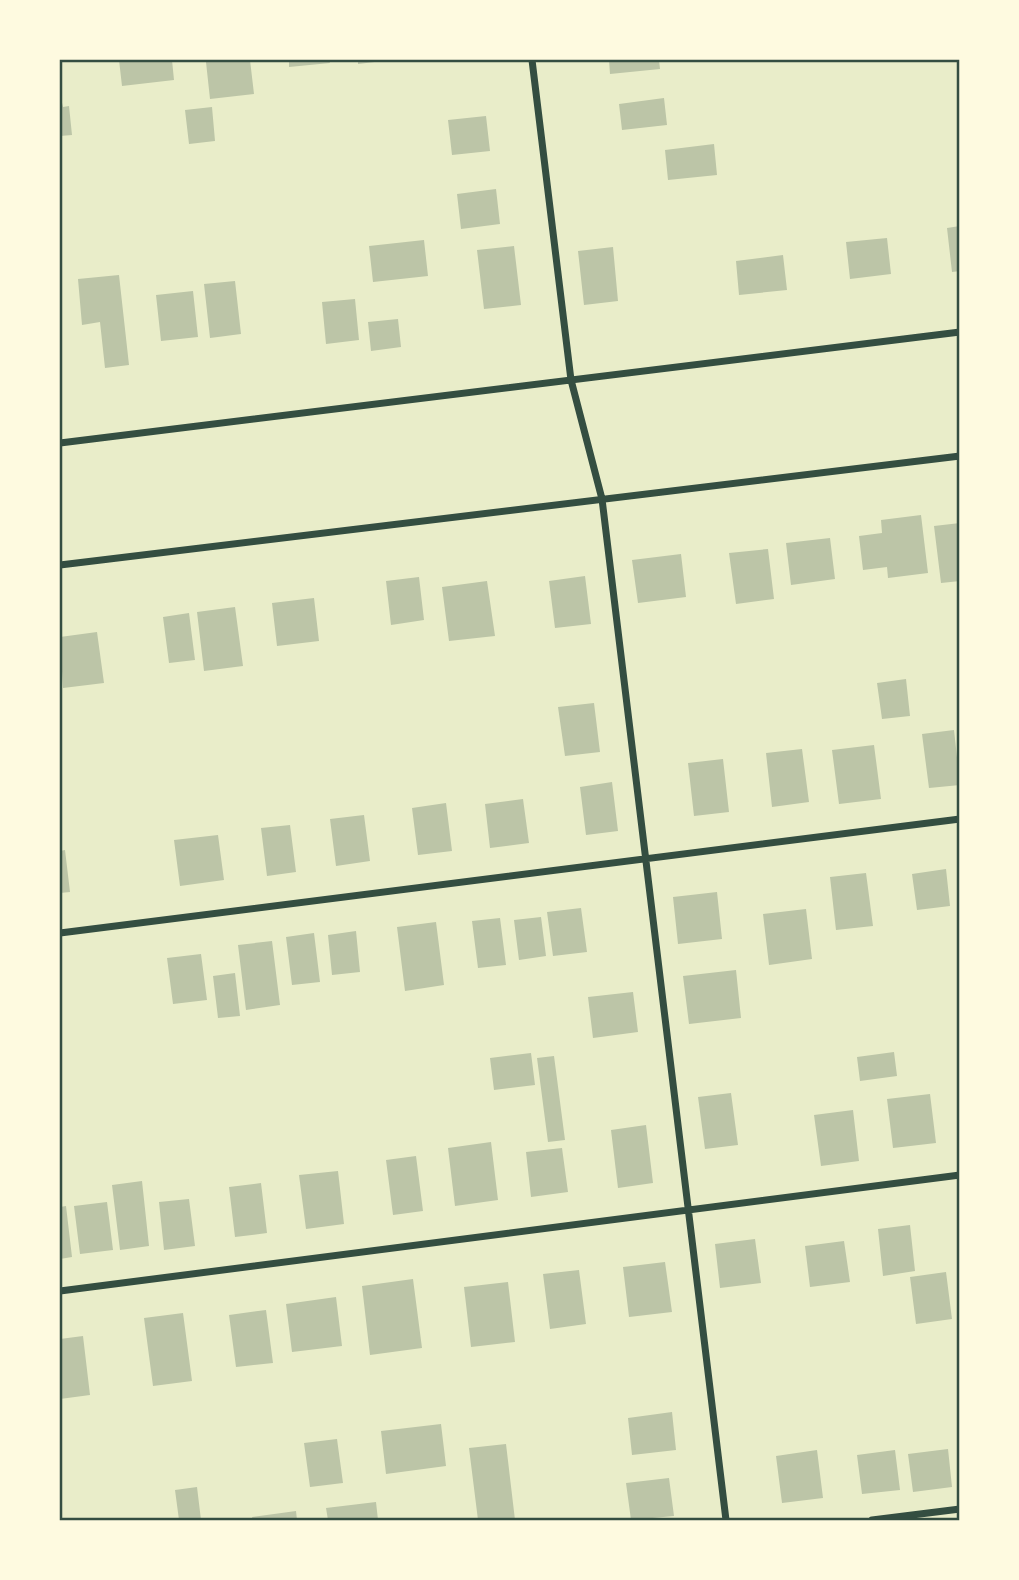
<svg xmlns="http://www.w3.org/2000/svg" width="1019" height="1580" font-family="Literata,serif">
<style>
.building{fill:#bcc5a7}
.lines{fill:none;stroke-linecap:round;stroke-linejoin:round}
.minor{stroke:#344e41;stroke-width:7}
.neatline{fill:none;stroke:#344e41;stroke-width:2.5}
</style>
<rect width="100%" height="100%" fill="#e9edc9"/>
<path class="building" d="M119 60H172L174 80 122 86Z
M250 60 254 94 210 99 206 62Z
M289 60H329L330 63 289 67Z
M358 60H383V61L358 64Z
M609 60H659L660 69 610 74Z
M60 94 63 107 69 106 72 135 60 136Z
M664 98 667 125 622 130 619 104Z
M212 107 215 141 189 144 185 110Z
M486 116 490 151 452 155 448 120Z
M714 144 717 175 668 180 665 150Z
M496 189 500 224 461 229 457 194Z
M960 226V271L952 272 947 228Z
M887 238 891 274 850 279 846 242Z
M424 240 428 276 373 282 369 246Z
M514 246 521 305 484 309 477 250Z
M613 247 618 301 584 305 578 251Z
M783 255 787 290 739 295 736 261Z
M119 275 129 365 105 368 100 322 82 325 78 279Z
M235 281 241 334 210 338 204 284Z
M193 291 198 337 161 341 156 295Z
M355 299 359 340 326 344 322 302Z
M398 319 401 347 371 351 368 322Z
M921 515 928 573 888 578 887 567 863 570 859 536 882 533 881 520Z
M960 523V581L941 583 934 526Z
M830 538 835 579 791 585 786 543Z
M768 549 774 599 736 604 729 553Z
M681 554 686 597 638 603 632 560Z
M585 576 591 624 555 628 549 581Z
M419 577 424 620 391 625 386 581Z
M487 581 495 636 449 641 442 587Z
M314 598 319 641 277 646 272 603Z
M235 607 243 666 204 671 197 612Z
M189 613 195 660 169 663 163 617Z
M97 632 104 683 63 688 60 637Z
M906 679 910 716 882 719 877 683Z
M594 703 600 752 565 756 558 707Z
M954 730 960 785 929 788 922 734Z
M874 745 881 799 839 804 832 750Z
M802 749 809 802 772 807 766 753Z
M723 759 729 812 694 816 688 763Z
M612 782 618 831 586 835 580 787Z
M523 799 529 843 490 848 485 804Z
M446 803 452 851 418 855 412 808Z
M364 815 370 861 336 866 330 819Z
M290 825 296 872 267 876 261 828Z
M218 835 224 880 180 886 174 840Z
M65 850 70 892 60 893V851Z
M946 869 950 906 917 910 912 874Z
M866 873 873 926 836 930 830 877Z
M717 892 722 939 678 944 673 897Z
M581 908 587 952 553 956 547 912Z
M806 909 812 959 769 965 763 914Z
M541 917 546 956 519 960 514 920Z
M500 918 506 965 478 968 472 921Z
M436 922 444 985 405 991 397 927Z
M356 931 360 972 332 975 328 935Z
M314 933 320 982 292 985 286 937Z
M272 941 280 1005 246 1010 238 945Z
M201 954 207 1000 173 1004 167 958Z
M736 970 741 1018 689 1024 683 976Z
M235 973 240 1016 218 1018 213 976Z
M633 992 638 1032 593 1038 588 997Z
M894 1052 897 1076 860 1081 857 1057Z
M531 1053 535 1085 494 1090 490 1058Z
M554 1056 565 1140 548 1142 537 1058Z
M731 1093 738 1145 705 1149 698 1097Z
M930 1094 936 1143 893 1148 887 1099Z
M853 1110 859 1161 821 1166 814 1115Z
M646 1125 653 1183 618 1188 611 1130Z
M491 1142 498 1200 455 1206 448 1148Z
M562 1148 568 1192 531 1197 526 1152Z
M416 1156 423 1211 393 1215 386 1160Z
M338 1171 344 1224 306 1229 299 1175Z
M142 1181 149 1246 120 1250 112 1185Z
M261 1183 267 1233 235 1237 229 1187Z
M189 1199 195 1246 164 1250 159 1202Z
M107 1202 113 1250 80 1254 74 1206Z
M66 1206 72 1257 60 1259V1207Z
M910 1225 915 1271 883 1276 878 1229Z
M755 1239 761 1283 720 1288 715 1244Z
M844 1241 850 1282 810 1287 805 1246Z
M665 1262 672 1312 629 1317 623 1267Z
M579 1270 586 1324 550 1329 543 1274Z
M946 1272 952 1319 916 1324 910 1277Z
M413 1279 422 1348 370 1355 362 1286Z
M508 1282 515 1342 471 1347 464 1287Z
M336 1297 342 1346 292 1352 286 1304Z
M266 1310 273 1363 236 1367 229 1315Z
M183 1313 192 1381 153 1386 144 1318Z
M83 1336 90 1395 60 1399V1339Z
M672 1412 676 1450 632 1455 628 1418Z
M441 1424 446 1466 386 1474 381 1431Z
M337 1439 343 1483 310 1487 304 1443Z
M506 1444 515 1520H478L469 1448Z
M948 1449 952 1487 913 1492 908 1454Z
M817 1450 823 1498 782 1503 776 1456Z
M895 1450 900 1490 862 1494 857 1455Z
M669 1478 674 1516 631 1520 626 1483Z
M197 1487 201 1520H179L175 1490Z
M376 1502 378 1520H328L326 1508Z
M296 1511 297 1520H253L252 1517Z"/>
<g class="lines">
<path class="minor" d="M532 60 571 380 602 499 726 1520
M60 443 960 332
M60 565 960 456
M60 933 960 819
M60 1291 960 1175
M872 1520 960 1509"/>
</g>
<rect width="1019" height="1580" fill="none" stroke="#fefae0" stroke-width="122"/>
<rect x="61" y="61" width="897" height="1458" class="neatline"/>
</svg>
